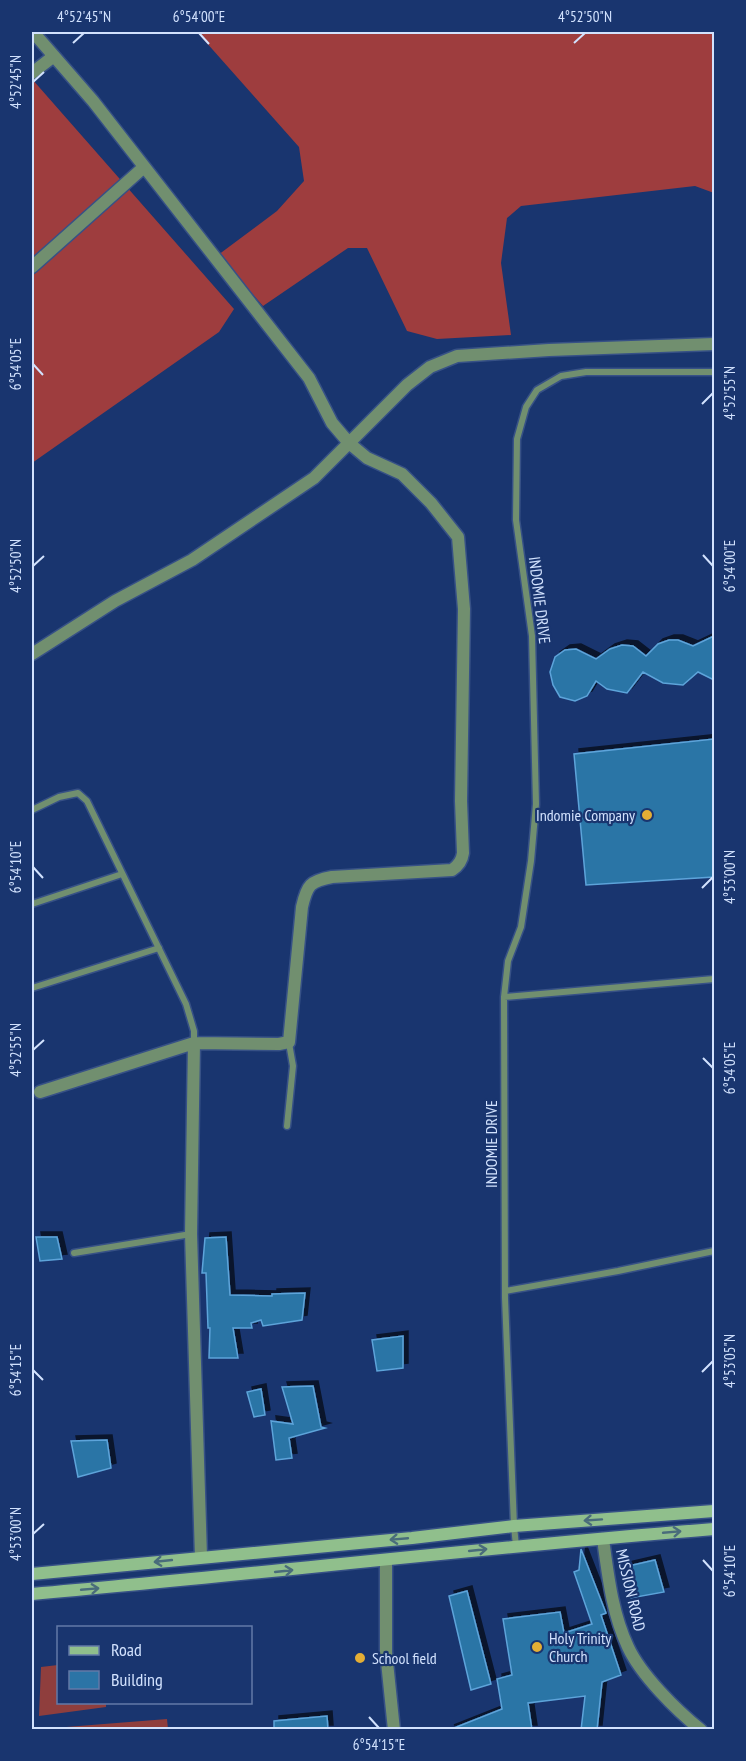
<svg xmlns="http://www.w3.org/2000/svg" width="746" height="1761" font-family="'PT Sans Narrow',sans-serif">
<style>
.green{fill:#8f3e3d}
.forest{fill:#9e3d3e}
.building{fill:#2b74a6;stroke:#5da4da;stroke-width:1.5;filter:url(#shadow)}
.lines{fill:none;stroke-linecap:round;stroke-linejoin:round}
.service-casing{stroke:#375186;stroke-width:9}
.minor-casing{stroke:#375186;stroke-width:15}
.secondary-casing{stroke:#375186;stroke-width:15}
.service{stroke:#718f6f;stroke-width:6}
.minor{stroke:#718f6f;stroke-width:12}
.secondary{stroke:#90bf8c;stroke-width:12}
.oneway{stroke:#496c7b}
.ticks{fill:none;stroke:#d2e2fe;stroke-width:2}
.poi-dot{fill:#e4ae35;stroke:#19356f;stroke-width:2}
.labels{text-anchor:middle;stroke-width:4.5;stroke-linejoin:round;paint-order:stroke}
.street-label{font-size:16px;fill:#d2e2fe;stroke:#19356f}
.poi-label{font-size:16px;fill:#d2e2fe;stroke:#19356f;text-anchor:start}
.neatline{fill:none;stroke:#d2e2fe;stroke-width:2}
.ticks-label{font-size:15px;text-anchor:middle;fill:#d2e2fe}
</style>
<defs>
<filter id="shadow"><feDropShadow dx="5" dy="-5" stdDeviation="0" flood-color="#0009"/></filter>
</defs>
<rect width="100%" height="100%" fill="#19356f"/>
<path class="green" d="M58 1665V1702L106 1703V1707L39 1716 41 1667Z
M167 1719 168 1729H41Z"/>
<path class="forest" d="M197 32H714V193L695 186 521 206 507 218 501 263 511 335 437 339 407 331 367 248H348L263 306 218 255 277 211 304 181 299 147Z
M32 79 234 309 219 332 32 463Z"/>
<path class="building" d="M714 636V680L698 672 683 685 663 683 643 672 627 693 607 689 596 681 587 696 575 701 560 697 553 685 550 672 555 657 565 650 576 649 596 659 610 649 622 645 633 646 646 656 658 644 669 640H678L693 646Z
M714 739V877L586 885 574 754Z
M36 1237H57L62 1259 40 1261Z
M226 1237 230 1295 272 1296V1294L305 1293 302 1320 263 1326 261 1320 251 1323 252 1328H233L238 1358H209L210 1328H208L206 1273H202L205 1238Z
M403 1336V1368L377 1371 372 1340Z
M313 1386 321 1427 325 1428 289 1438 292 1458 276 1460 271 1421 293 1424 282 1387Z
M261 1389 265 1415 254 1417 247 1392Z
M107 1440 111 1468 78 1477 71 1441Z
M581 1549 606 1613 601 1615 621 1675 602 1682 597 1730H581L585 1696 528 1703 532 1730H449L502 1709 497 1679 512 1675 503 1619 560 1612 564 1633 592 1624 574 1572 579 1570Z
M655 1560 664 1592 631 1598 624 1567Z
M467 1591 491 1684 471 1690 449 1596Z
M327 1716 328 1730H274V1721Z"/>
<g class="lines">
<defs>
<path id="service" d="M32 810 59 797 78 793 87 801 186 1004 194 1031V1043
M32 904 122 874
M32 988 159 948
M504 997 714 979
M287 1126 293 1066 289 1043
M74 1253 191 1234
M505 1291 618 1271 714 1251
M516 1546 514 1526 505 1298 504 997 508 961 521 927 531 861 536 804 532 636 516 520 517 439 526 407 537 390 561 376 586 372H714"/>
<path id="minor" d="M33 32 93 101 309 378 332 423 349 443 367 458 402 474 431 503 458 537 464 609 461 801 463 853C462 861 458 866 452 870L332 877C310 881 307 885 302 907L289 1042 279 1044 194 1043 40 1092
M32 73 54 56
M32 267 144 167
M32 654 115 601 192 560 314 478 407 385 430 367 457 356 549 350 714 344
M194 1043 191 1234 201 1557
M603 1539C608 1575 612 1613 628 1647 641 1675 676 1710 701 1730
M386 1560V1652L394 1730"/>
<path id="secondary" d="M32 1574 412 1538 514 1526 714 1511
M32 1594C259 1574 486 1547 714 1529"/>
</defs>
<use href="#service" class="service-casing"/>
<use href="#minor" class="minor-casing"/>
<use href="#secondary" class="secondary-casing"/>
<use href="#service" class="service"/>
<use href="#minor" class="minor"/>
<use href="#secondary" class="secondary"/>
</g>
<defs><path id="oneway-shaft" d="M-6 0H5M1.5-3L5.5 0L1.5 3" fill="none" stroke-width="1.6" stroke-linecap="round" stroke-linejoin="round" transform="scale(1.5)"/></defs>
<g class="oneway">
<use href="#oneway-shaft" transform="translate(593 1520) rotate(176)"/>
<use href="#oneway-shaft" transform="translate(672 1532) rotate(-5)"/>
<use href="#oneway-shaft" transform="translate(399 1539) rotate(175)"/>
<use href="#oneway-shaft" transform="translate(478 1550) rotate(-6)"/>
<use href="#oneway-shaft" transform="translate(163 1561) rotate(174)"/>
<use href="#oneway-shaft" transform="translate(284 1571) rotate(-6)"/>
<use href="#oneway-shaft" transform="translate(90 1589) rotate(-5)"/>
</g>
<path class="ticks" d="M199 33 209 44M73 43 84 33M574 43 585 33M33 82 44 72M33 364 43 375M702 404 713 393M703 555 713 566M33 566 44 556M33 867 43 878M702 888 713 877M33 1050 44 1040M703 1058 713 1068M33 1370 43 1380M702 1372 713 1361M33 1534 44 1524M703 1560 713 1571M369 1717 379 1728"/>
<g class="poi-dot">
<circle cx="647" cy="815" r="6"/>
<circle cx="537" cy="1647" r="6"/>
<circle cx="360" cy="1658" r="6"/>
</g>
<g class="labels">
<g class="street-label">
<text transform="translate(540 600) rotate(83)" y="6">INDOMIE DRIVE</text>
<text transform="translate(491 1144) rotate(-90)" y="6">INDOMIE DRIVE</text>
<text transform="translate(631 1590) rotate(77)" y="6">MISSION ROAD</text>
</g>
<g class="poi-label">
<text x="635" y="821" text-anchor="end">Indomie Company</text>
<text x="549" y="1644">Holy Trinity<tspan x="549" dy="18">Church</tspan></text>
<text x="372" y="1664">School field</text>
</g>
</g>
<rect width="746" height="1761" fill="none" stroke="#19356f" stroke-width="66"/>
<rect x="57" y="1626" width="195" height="78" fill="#19356f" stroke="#637aa8" stroke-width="1.5"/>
<rect x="69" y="1646" width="30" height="9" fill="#90bf8c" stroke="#637aa8" stroke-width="1.5"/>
<text x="111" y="1656" font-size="18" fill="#d2e2fe">Road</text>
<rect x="69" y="1671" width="30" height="18" fill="#2b74a6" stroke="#637aa8" stroke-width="1.5"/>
<text x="111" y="1686" font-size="18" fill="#d2e2fe">Building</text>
<rect x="33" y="33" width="680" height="1695" class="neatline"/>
<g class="ticks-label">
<text x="84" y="22">4°52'45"N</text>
<text x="199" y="22">6°54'00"E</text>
<text x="585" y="22">4°52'50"N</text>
<text transform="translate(16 82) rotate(-90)" y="5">4°52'45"N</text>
<text transform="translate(16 364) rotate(-90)" y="5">6°54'05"E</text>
<text transform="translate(730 393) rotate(-90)" y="5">4°52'55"N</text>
<text transform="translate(730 566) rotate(-90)" y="5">6°54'00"E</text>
<text transform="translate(16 566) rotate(-90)" y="5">4°52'50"N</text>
<text transform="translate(16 867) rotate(-90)" y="5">6°54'10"E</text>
<text transform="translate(730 877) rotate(-90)" y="5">4°53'00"N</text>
<text transform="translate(16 1050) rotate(-90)" y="5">4°52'55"N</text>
<text transform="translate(730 1068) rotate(-90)" y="5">6°54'05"E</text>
<text transform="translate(730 1361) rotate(-90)" y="5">4°53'05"N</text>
<text transform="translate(16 1370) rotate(-90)" y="5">6°54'15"E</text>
<text transform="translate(16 1534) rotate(-90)" y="5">4°53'00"N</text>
<text transform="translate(730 1571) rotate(-90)" y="5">6°54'10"E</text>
<text x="379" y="1750">6°54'15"E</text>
</g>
</svg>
